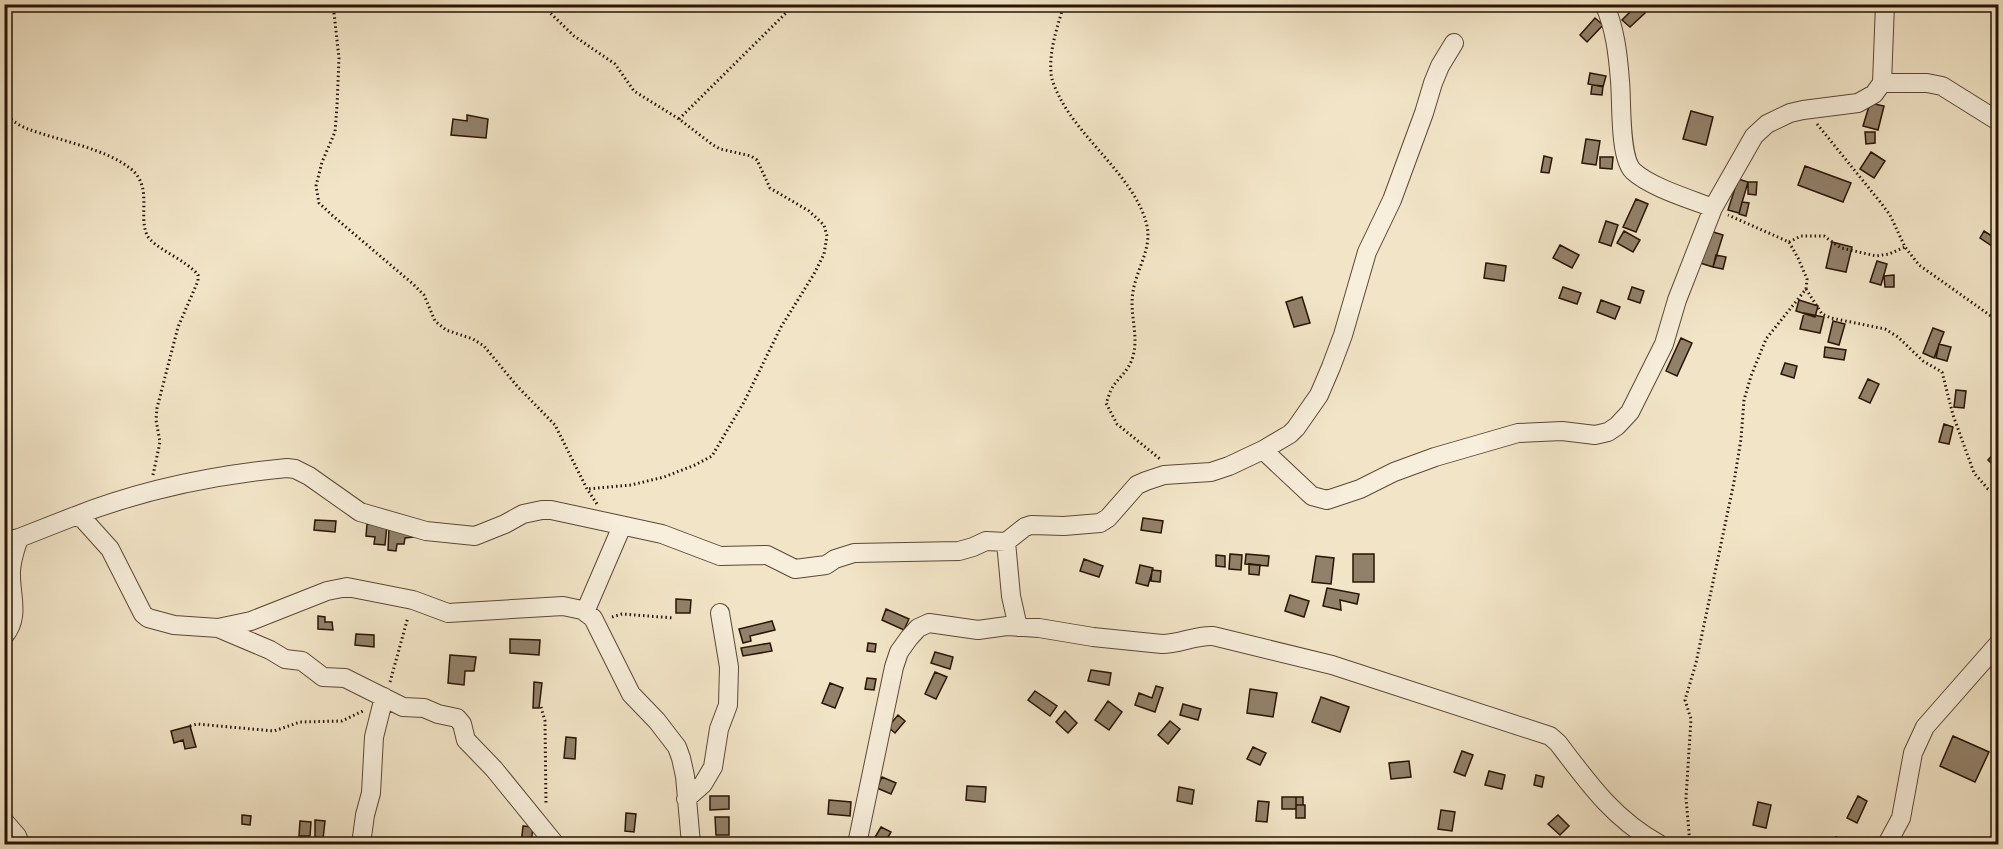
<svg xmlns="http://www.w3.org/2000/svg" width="2003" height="849" font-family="'IM FELL Great Primer',serif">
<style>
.building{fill:#92816a;stroke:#291405;stroke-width:1.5}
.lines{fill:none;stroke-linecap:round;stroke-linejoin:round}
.minor-casing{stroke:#5b4836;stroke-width:20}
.path{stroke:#291405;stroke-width:3;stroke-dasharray:1.5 3;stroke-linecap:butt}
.minor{stroke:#f7eedb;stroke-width:18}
</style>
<rect width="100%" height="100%" fill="#f2e5c7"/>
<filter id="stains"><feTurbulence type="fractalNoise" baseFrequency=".00333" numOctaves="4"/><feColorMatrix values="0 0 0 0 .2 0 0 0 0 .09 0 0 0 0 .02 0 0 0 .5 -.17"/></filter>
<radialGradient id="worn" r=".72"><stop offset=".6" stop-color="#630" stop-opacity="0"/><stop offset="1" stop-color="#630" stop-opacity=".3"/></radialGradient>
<path class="building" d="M1637 5 1645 13 1630 27 1622 20Z
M1595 18 1603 25 1587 42 1580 35Z
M1998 27V41L1993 39Z
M1590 73 1606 76 1603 87 1588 84Z
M1592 85 1603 86 1602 95 1591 94Z
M1870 103 1884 106 1878 130 1863 126Z
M1691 111 1713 117 1706 145 1683 139Z
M467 115 488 119 486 138 451 135 453 119 467 121Z
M1865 132H1875V143L1866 144Z
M1586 139 1600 141 1596 165 1582 163Z
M1871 152 1885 161 1874 178 1860 169Z
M1544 156 1552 158 1549 173 1541 172Z
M1600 157H1613L1612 169 1600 168Z
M1805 166 1851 183 1843 202 1798 185Z
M1738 179 1748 182 1739 213 1728 210Z
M1748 182H1757L1756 195 1748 194Z
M1636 199 1648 204 1636 232 1623 227Z
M1742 202 1749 203 1746 216 1739 214Z
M1606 221 1618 225 1611 246 1599 242Z
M1624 231 1640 240 1633 252 1617 243Z
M1710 231 1723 235 1713 267 1700 263Z
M1984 231 1998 240V250L1980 238Z
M1832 242 1852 247 1846 272 1826 268Z
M1560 245 1579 255 1572 268 1553 258Z
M1716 255 1726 257 1723 269 1713 267Z
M1877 261 1887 264 1881 285 1870 282Z
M1486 263 1506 266 1504 281 1484 278Z
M1894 275V287H1885L1884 276Z
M1563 287 1581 293 1577 304 1559 298Z
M1632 287 1644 291 1640 303 1628 299Z
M1302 297 1310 323 1294 327 1286 302Z
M1601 300 1620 307 1615 319 1597 312Z
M1799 300 1818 306 1815 317 1796 311Z
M1804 313 1824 317 1820 333 1800 329Z
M1833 321 1845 324 1839 345 1828 342Z
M1933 328 1944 332 1934 358 1923 353Z
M1681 338 1692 343 1677 376 1666 371Z
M1939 344 1951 347 1947 361 1936 358Z
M1825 347 1846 350 1844 360 1824 357Z
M1785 363 1797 366 1794 378 1781 374Z
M1868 379 1879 384 1870 403 1859 398Z
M1956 390 1966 391 1964 408 1954 407Z
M1944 424 1953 427 1949 444 1939 442Z
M1998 449V470L1988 460Z
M1143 518 1163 521 1161 533 1141 530Z
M315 520 336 521 335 532 314 530Z
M367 524 387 525 385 545 374 544 375 537 366 536Z
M389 526 413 529V537L405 538 404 544H397L396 551 388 550Z
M1230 554 1242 555 1241 570 1229 569Z
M1246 554 1269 556 1268 566 1245 564Z
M1353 554H1374V582H1353Z
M1216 555 1225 556V567L1216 566Z
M1316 556 1334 558 1331 584 1312 582Z
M1084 559 1103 566 1099 577 1080 571Z
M1249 564 1260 565 1259 575 1249 574Z
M1140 565 1153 568 1148 586 1136 583Z
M1152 570 1161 571 1160 582 1151 581Z
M1327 588 1359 594 1357 604 1340 600 1341 610 1323 606Z
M1290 595 1309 601 1304 617 1285 611Z
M676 599 691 600 690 613H676Z
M886 609 909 619 904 630 882 620Z
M318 616 325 617V622H332L333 630 318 629Z
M772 621 775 630 750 636 751 641 743 643 739 629Z
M356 634 374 635V647L355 645Z
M510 639 540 640 539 655 510 653Z
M770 643 772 651 743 656 741 648Z
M868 643 876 644 875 652 867 651Z
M935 652 953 657 950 669 931 663Z
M450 655 476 657 474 671H465L464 685 448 683Z
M1091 670 1111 673 1109 685 1088 681Z
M935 672 947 677 936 699 925 694Z
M867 678 876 679 874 690 865 689Z
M534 682 542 683 539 708H533Z
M830 683 843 688 835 708 822 703Z
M1156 686 1163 688 1155 712 1135 705 1139 693 1152 698Z
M1250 689 1277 693 1273 717 1247 713Z
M1035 691 1057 706 1050 716 1028 700Z
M1321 697 1349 707 1340 732 1312 722Z
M1108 701 1122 712 1109 730 1095 720Z
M1183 704 1201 709 1198 720 1180 715Z
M1065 711 1077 723 1068 733 1056 722Z
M898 715 905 721 895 733 888 727Z
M1170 721 1180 729 1168 744 1158 735Z
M190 726 196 747 185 749 183 740 174 743 171 731Z
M1953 736 1989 752 1975 782 1940 766Z
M566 737 576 738 575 759 564 758Z
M1253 747 1266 753 1260 765 1247 759Z
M1462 751 1473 755 1465 776 1454 772Z
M1409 761 1411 777 1391 779 1389 763Z
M1489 771 1505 775 1502 789 1485 785Z
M1536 775 1544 777 1542 787 1534 785Z
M882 777 896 783 891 794 877 788Z
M967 786 986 787 985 802 966 800Z
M1179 787 1194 790 1192 804 1177 801Z
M710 796H729V809L710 810Z
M1858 796 1867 801 1857 823 1847 818Z
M1282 797H1296V809H1282Z
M1296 797H1303V805H1296Z
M829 800 851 802 850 816 828 814Z
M1258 801 1269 802 1267 822 1256 821Z
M1758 802 1771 805 1766 828 1753 825Z
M1296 805H1305V818H1296Z
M1441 810 1455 812 1452 831 1438 829Z
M626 813 636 814 634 832 625 831Z
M242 815 251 816 250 825 242 824Z
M1558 815 1569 826 1560 835 1548 824Z
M715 817H729V835H716Z
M315 820 325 821 323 839 315 837Z
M300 821 311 822 310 836H299Z
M523 826 533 827 531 844H521Z
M881 827 891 832 884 844H871Z
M1836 837 1847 841 1846 844H1834Z"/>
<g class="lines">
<defs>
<path id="minor" d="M1604 4C1615 27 1618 55 1620 81 1622 101 1619 157 1633 171 1650 187 1690 199 1713 208
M1882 83H1927L1942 86 1998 121
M1263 450 1312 496 1327 500 1360 489 1394 472 1435 457 1518 433 1562 431 1595 435 1608 432 1617 426 1630 412 1664 344 1677 300 1713 208 1754 136 1767 124 1790 113 1803 110 1858 103 1874 94 1882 83 1885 4
M70 518C140 490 212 475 287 468L295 469 309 476 360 512 426 531 475 536 505 524 523 514 542 510H551L662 534 720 556 767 555 795 569 826 565 835 559 854 553 959 551 973 547 986 541 1006 542 1025 527 1031 525 1064 526 1100 523 1108 518 1137 485 1146 481 1164 475 1211 472 1229 466 1263 450 1290 434 1296 428 1319 395 1331 367 1343 335 1367 252 1392 200 1424 113 1433 83 1440 66 1454 43
M4 541 19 538 75 516 83 519 110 549 143 614 148 618 174 625 218 628 251 621 327 591 347 587 413 600 448 613 563 606 582 610 593 618 631 694 657 721 677 747 681 758 685 776 691 844
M1006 542 1011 596 1018 627
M585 612 622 526
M218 628 270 650 285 659 302 661 323 677 345 678 403 707 424 708 438 714 457 718 462 724 466 740 494 769 555 844
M4 636C20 618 11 597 11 576 10 563 15 550 19 538
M686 799 703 784 713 767 719 729 728 705 729 667 720 613
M4 821 17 836 20 844
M361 844 365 815 371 793 374 737 384 697
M857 844 894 667 899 652 909 638 918 628 929 623 978 630 1007 626 1039 628 1093 637 1162 644C1179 644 1196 635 1213 636L1332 665 1550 736 1558 743C1589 784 1614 819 1659 844
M1887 844 1901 818 1913 753 1925 727 1998 644"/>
</defs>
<use href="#minor" class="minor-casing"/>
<path class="path" d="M333 4 339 58 337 106 335 132 322 162 316 186 319 203 333 216 413 284 424 295 435 321 446 330 473 339 484 346 517 386 555 425 587 489 597 504
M541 4 574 36 615 64 634 91 679 119 713 145 720 149 751 156 757 160 770 188 809 211 824 225 827 236 824 254 814 274 781 327 744 402 712 456 695 465 664 477 631 485 587 489
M1064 4C1058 25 1049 50 1051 72 1051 80 1056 90 1060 98 1082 141 1137 180 1147 226 1152 249 1136 270 1133 292 1129 313 1139 335 1133 356 1129 372 1117 378 1111 390 1109 394 1108 399 1106 403L1117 424 1160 459
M4 114C11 119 19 126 28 129 57 140 107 149 131 169 153 187 138 215 147 235 153 248 187 260 198 275V281L178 327 157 408 156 420 160 442 153 475
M679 119 795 4
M1817 124 1881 203 1890 215 1905 247 1919 265 1998 321
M1789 242 1801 236H1824L1841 248 1876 256 1889 254 1905 247
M1806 289 1822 314 1831 318 1885 329 1898 337 1923 361 1942 372 1953 415 1974 473 1988 489 1998 493
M612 617 622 614 674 618
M390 682 408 617
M541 707 545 721 546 805
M190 726 197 724 274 731 300 722 342 721 365 710
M1690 844 1686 798 1691 719 1685 700 1696 663 1734 482 1741 439 1744 400 1751 376 1766 339 1806 289 1807 279 1798 258 1789 242 1728 215"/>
<use href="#minor" class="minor"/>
</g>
<rect width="2003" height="849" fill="none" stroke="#f2e5c7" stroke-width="24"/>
<rect x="6" y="6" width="1991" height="837" fill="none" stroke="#291405" stroke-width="3"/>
<rect x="12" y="12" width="1979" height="825" fill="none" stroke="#291405" stroke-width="1.5"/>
<rect width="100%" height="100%" filter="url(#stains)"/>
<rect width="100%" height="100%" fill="url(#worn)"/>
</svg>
